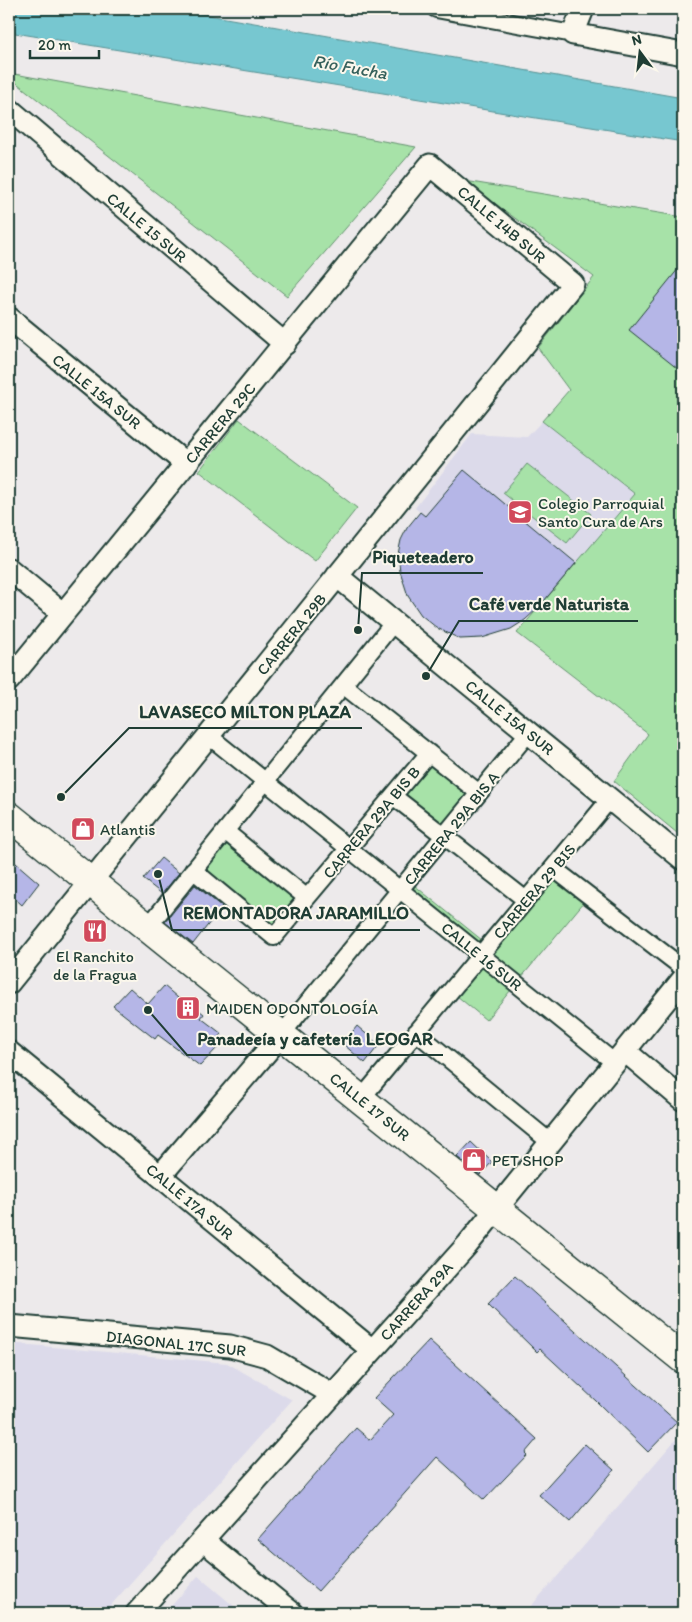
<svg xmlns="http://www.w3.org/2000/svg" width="692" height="1622" font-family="Itim,sans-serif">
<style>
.built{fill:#dcdaea}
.green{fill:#a7e2a8;stroke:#63906e}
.water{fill:#77c7d0;stroke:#549092}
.building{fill:#b5b6e7;stroke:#1f3d34}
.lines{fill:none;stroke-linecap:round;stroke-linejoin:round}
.pedestrian-casing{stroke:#1f3d34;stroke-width:20}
.minor-casing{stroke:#1f3d34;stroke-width:25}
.tertiary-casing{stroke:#1f3d34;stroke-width:31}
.pedestrian{stroke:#fbf7ec;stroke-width:16}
.minor{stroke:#fbf7ec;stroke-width:21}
.tertiary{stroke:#fbf7ec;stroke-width:28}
.labels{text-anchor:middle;stroke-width:4;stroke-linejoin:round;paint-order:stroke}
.street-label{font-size:16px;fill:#1f3d34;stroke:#fbf7ec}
.poi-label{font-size:16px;fill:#1f3d34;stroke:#fbf7ec;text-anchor:start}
.water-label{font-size:18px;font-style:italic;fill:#35605b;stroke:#fbf7ec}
.leader{fill:none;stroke:#1f3d34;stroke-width:2}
.callout-dot{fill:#1f3d34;stroke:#fbf7ec;stroke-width:2}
.callout-label{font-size:18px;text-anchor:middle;font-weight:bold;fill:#1f3d34;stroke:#fbf7ec;stroke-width:4;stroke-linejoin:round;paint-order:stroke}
</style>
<rect width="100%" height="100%" fill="#edeaeb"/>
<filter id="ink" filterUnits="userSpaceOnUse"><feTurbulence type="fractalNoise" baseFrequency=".02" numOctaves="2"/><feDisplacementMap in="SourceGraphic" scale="10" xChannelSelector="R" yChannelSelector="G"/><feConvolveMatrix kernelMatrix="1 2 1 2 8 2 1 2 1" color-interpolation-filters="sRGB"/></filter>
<g filter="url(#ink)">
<path class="built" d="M542 421 635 494 538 608 415 508 472 434 527 437Z
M9 1343 227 1363 292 1400 104 1613H9Z
M683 1431V1613H525L570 1562Z
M198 1576 242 1613H165Z"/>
<path class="green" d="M9 73 416 147 287 296 9 77Z
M465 181 683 217V838L614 781 648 734 517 633 635 494 542 421 569 390 538 348 594 277Z
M239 419 357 508 315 561 199 471Z
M527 464 591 514 567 543 503 493Z
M429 753 479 793 444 836 393 796Z
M225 834 304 898 274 936 197 870Z
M553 868 589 896 486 1020 451 991 470 958 401 901 414 885 488 945Z"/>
<path class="water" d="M9 9H174L683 98V142L9 32Z"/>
<path class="building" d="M683 263V373L629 330Z
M464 470 576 563 538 608 525 620 511 629 482 638 460 639 437 628 421 615 408 596 400 571 398 554 401 540 407 528 420 512 425 516Z
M9 857 39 883 22 905 9 893Z
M161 858 179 873 162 894 143 879Z
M195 885 222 907 193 944 165 922Z
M164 986 184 1003 186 1000 204 1014 201 1018 222 1034 214 1043 218 1047 200 1066 158 1035 155 1039 113 1006 130 988 148 1004Z
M357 1026 379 1045 365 1063 343 1044Z
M471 1142 492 1162 480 1175 457 1157Z
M515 1276 677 1422 648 1452 596 1401 540 1349 537 1352 488 1304Z
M429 1340 537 1439 525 1453 527 1455 484 1500 437 1457 318 1591 258 1539 356 1428 370 1440 393 1415 374 1398Z
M585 1444 614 1470 570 1522 539 1495Z"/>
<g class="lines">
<defs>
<path id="pedestrian" d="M436 9 573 34
M343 685 479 793
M209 736 615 1063
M393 796 526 900
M225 831 307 898
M553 868 683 968
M193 870 274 937 429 753
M147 928 394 622
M416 1032 550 1142
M281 1035 529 732
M361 1099 610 799"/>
<path id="minor" d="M583 9 573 34 683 54
M9 109 285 344
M9 318 186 464
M9 569 63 614
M337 576 683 859
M9 680 430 165 573 284 9 983
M625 1051 683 1100
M9 1052 372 1350
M160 1176 281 1035
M9 1326 230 1346 267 1356 332 1394
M204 1541 292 1613
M137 1613 468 1244 683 979"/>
<path id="tertiary" d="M9 816 683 1359"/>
</defs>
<use href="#pedestrian" class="pedestrian-casing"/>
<use href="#minor" class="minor-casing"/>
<use href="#tertiary" class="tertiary-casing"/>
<use href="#pedestrian" class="pedestrian"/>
<use href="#minor" class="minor"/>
<use href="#tertiary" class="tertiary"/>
</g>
</g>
<defs>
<symbol id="school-square" viewBox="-11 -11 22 22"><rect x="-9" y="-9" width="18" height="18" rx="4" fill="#d1495b" stroke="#fbf7ec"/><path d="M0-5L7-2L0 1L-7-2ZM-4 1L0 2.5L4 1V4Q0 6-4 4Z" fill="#fff"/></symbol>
<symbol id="shop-square" viewBox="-11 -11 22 22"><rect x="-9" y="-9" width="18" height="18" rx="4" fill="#d1495b" stroke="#fbf7ec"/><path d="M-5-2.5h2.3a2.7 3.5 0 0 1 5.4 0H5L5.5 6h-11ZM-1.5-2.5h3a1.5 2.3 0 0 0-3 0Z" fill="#fff"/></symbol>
<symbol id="restaurant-square" viewBox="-11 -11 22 22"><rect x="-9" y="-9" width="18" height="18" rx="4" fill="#d1495b" stroke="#fbf7ec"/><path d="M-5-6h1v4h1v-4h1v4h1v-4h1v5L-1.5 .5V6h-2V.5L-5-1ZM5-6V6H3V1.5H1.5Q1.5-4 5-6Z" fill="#fff"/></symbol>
<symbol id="building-square" viewBox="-11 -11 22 22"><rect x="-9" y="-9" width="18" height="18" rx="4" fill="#d1495b" stroke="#fbf7ec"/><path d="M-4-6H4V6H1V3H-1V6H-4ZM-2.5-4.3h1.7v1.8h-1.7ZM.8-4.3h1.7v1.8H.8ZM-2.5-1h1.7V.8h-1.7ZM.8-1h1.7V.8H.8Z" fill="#fff"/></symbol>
</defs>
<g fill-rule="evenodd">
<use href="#school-square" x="506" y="498" width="28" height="28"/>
<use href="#shop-square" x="69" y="815" width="28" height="28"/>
<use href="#restaurant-square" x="81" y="917" width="28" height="28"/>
<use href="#building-square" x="174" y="994" width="28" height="28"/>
<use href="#shop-square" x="460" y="1146" width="28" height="28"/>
</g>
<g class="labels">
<g class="street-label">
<text transform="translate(502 224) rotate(40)" y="6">CALLE 14B SUR</text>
<text transform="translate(147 227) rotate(40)" y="6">CALLE 15 SUR</text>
<text transform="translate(97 391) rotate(39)" y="6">CALLE 15A SUR</text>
<text transform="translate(220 423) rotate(-50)" y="6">CARRERA 29C</text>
<text transform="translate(291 634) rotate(-51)" y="6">CARRERA 29B</text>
<text transform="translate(510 717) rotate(39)" y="6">CALLE 15A SUR</text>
<text transform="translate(371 822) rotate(-50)" y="6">CARRERA 29A BIS B</text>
<text transform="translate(451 828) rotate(-51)" y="6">CARRERA 29A BIS A</text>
<text transform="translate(534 891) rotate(-50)" y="6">CARRERA 29 BIS</text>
<text transform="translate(482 956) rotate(39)" y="6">CALLE 16 SUR</text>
<text transform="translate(370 1106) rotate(39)" y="6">CALLE 17 SUR</text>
<text transform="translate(190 1201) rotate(40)" y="6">CALLE 17A SUR</text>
<text transform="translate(416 1301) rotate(-48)" y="6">CARRERA 29A</text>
<text transform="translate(176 1343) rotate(6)" y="6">DIAGONAL 17C SUR</text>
</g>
<g class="poi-label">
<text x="538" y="509">Colegio Parroquial<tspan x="538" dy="18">Santo Cura de Ars</tspan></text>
<text x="100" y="835">Atlantis</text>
<text x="95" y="962" text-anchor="middle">El Ranchito<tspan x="95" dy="18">de la Fragua</tspan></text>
<text x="206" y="1014">MAIDEN ODONTOLOGÍA</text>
<text x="492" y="1166">PET SHOP</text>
</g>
<g class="water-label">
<text transform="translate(350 67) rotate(10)" y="6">Río Fucha</text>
</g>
</g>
<path class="leader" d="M358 630L362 573H483M426 676L459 621H638M61 797L129 728H362M158 874L172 930H420M148 1010L187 1055H443"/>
<g class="callout-dot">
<circle cx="358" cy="630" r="5"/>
<circle cx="426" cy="676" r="5"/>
<circle cx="61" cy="797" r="5"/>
<circle cx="158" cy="874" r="5"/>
<circle cx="148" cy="1010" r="5"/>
</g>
<g class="callout-label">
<text x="423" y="563">Piqueteadero</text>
<text x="549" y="610">Café verde Naturista</text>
<text x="245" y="718">LAVASECO MILTON PLAZA</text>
<text x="296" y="919">REMONTADORA JARAMILLO</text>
<text x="315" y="1045">Panadeeía y cafetería LEOGAR</text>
</g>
<rect width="692" height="1622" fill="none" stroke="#fbf7ec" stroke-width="30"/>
<rect x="15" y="15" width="662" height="1592" fill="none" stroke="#1f3d34" stroke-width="2" filter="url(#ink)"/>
<g transform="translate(640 52) rotate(345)" stroke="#fbf7ec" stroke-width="4" paint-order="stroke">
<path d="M0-4L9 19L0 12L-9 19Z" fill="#1f3d34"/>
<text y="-8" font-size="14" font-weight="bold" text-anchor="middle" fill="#1f3d34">N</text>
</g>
<path d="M30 50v8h69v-8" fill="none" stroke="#1f3d34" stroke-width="2.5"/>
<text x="38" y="50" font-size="15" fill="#1f3d34" stroke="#fbf7ec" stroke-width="4" paint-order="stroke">20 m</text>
</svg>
